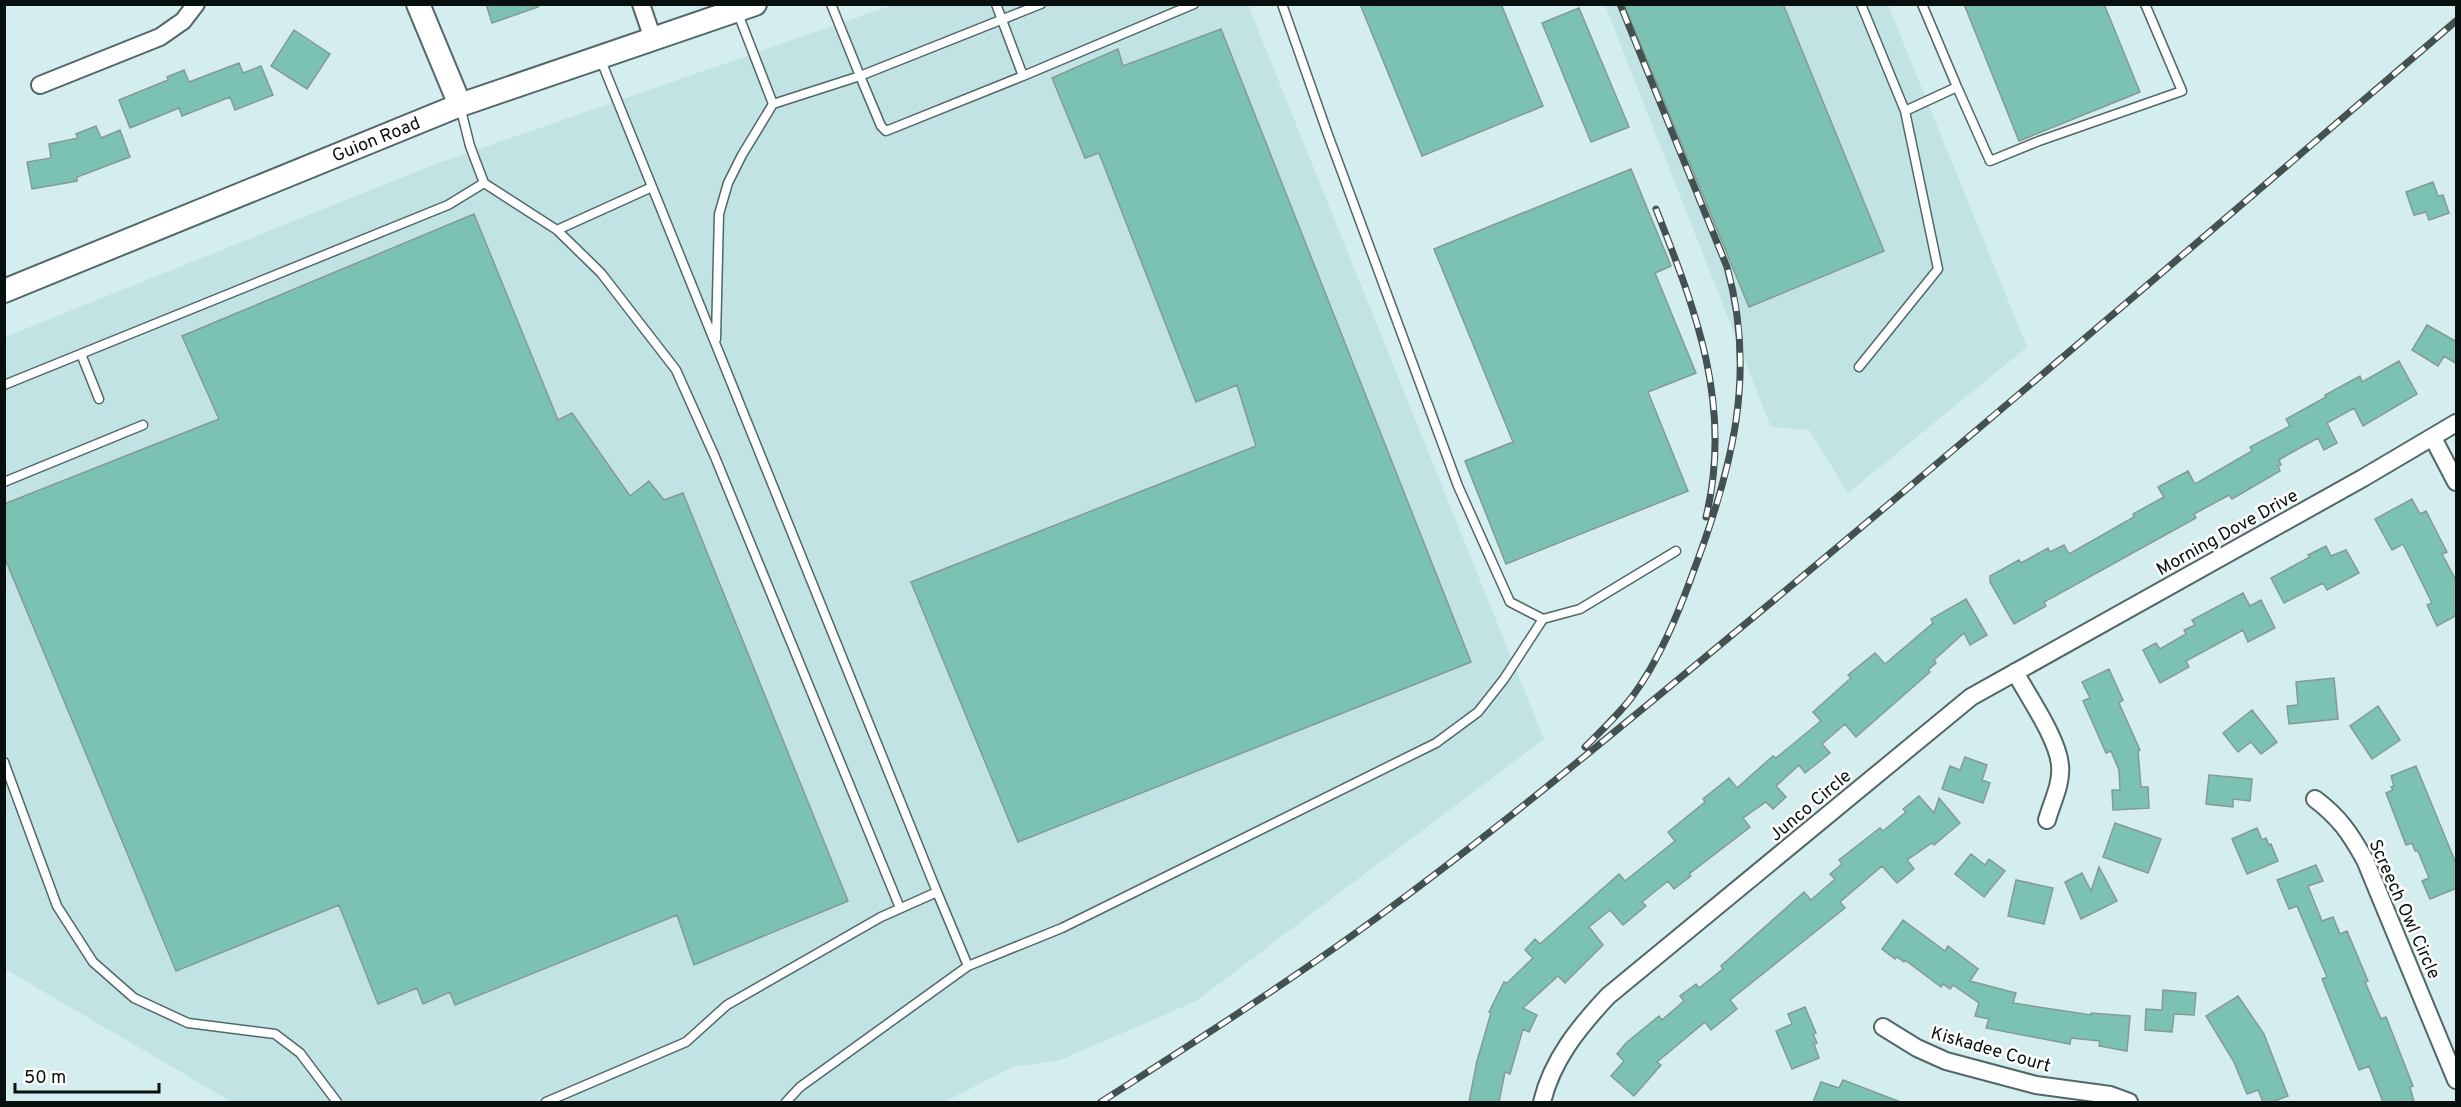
<svg xmlns="http://www.w3.org/2000/svg" width="2461" height="1107" font-family="Overpass,sans-serif">
<style>
.built{fill:#c1e3e4}
.building{fill:#7bc2b3;stroke:#859a95;stroke-width:1.5}
.lines{fill:none;stroke-linecap:round;stroke-linejoin:round}
.lane-casing{stroke:#516768;stroke-width:11}
.street-casing{stroke:#516768;stroke-width:20}
.secondary-casing{stroke:#516768;stroke-width:26}
.lane{stroke:#fff;stroke-width:8}
.street{stroke:#fff;stroke-width:16}
.secondary{stroke:#fff;stroke-width:22}
.rail-casing{stroke:#445151;stroke-width:7}
.rail{stroke:#fff;stroke-width:4.5;stroke-dasharray:14;stroke-linecap:butt}
.labels{text-anchor:middle;stroke-width:5;stroke-linejoin:round;paint-order:stroke}
.street-label{font-size:18px;fill:#070f0f;stroke:#fff}
</style>
<rect width="100%" height="100%" fill="#d4edee"/>
<path class="built" d="M893 5H1248L1544 739 1196 1001 1060 1060 1013 1067 944 1102H232L5 969V337L436 164Z
M1605 5H1888L2027 347 1848 493 1809 430 1771 427Z"/>
<path class="building" d="M486 4H538V7L492 23Z
M1360 4H1501L1543 106 1422 156Z
M1624 4H1783L1884 251 1749 307Z
M1964 4H2104L2140 92 2019 141Z
M1579 8 1629 127 1591 142 1542 23Z
M1221 29 1471 662 1018 842 911 582 1256 446 1237 385 1196 402 1099 153 1085 158 1052 78 1118 49 1123 66Z
M294 30 330 54 307 89 271 66Z
M239 63 243 73 261 66 273 95 235 110 230 97 182 116 179 108 130 128 119 100 168 80 167 77 184 70 189 82Z
M96 126 101 138 120 130 130 157 77 177V181L32 189 27 162 51 158 49 144 78 138 76 134Z
M1631 169 1671 266 1655 273 1696 373 1648 392 1688 491 1506 564 1465 461 1513 442 1434 249Z
M2433 182 2438 196 2443 195 2449 213 2429 220 2426 212 2414 215 2406 192Z
M474 214 558 420 572 413 630 496 649 481 664 500 683 493 848 901 694 965 677 915 455 1005 450 992 423 1004 417 988 378 1004 339 905 176 971 4 556V504L219 419 182 336Z
M2427 325 2457 342V364L2444 356 2438 366 2412 350Z
M2399 361 2417 394 2363 426 2354 408 2327 423 2337 443 2324 450 2318 438 2287 455 2279 460 2281 465 2278 466 2280 471 2232 499 2229 495 2194 514 2196 518 2044 602 2046 606 2014 624 1990 582V576L2019 560 2021 563 2048 548 2050 552 2064 545 2069 554 2134 517 2133 514 2164 497 2158 487 2188 471 2195 484 2252 451 2250 447 2290 426 2286 419 2326 397 2325 395 2360 376 2362 382Z
M2412 499 2420 514 2426 511 2447 552 2442 554 2457 582V615L2437 626 2427 605 2432 603 2403 544 2392 550 2375 519Z
M2326 546 2331 556 2346 550 2359 573 2327 590 2323 583 2284 603 2271 578 2310 557 2308 555Z
M2243 593 2250 606 2261 600 2275 628 2248 642 2243 630 2186 661 2189 667 2160 683 2143 650 2156 643 2160 649 2186 634 2184 630 2195 625 2192 620Z
M1966 599 1987 635 1970 645 1964 633 1934 660 1936 663 1928 670 1930 672 1856 737 1845 724 1822 744 1830 753 1805 773 1799 765 1776 786 1786 797 1773 809 1766 802 1743 818 1750 827 1689 874 1691 876 1674 889 1668 881 1642 902 1646 906 1623 925 1610 910 1589 927 1603 945 1565 983 1558 976 1523 1008 1537 1015 1529 1032 1523 1029 1510 1074 1505 1072 1499 1102H1469L1477 1061 1491 1013 1489 1012 1504 982 1507 983 1533 958 1525 950 1535 939 1540 944 1619 874 1625 881 1675 841 1668 832 1705 802 1703 799 1729 778 1737 788 1773 756 1776 758 1821 721 1813 712 1851 678 1848 675 1875 653 1885 664 1933 623 1931 619Z
M2109 669 2123 700 2119 703 2140 750 2138 751 2141 787H2148L2149 808 2113 810 2112 790H2120L2119 770 2111 751 2106 753 2083 701 2090 698 2082 682Z
M2334 678 2338 719 2289 724 2287 706 2298 705 2296 682Z
M2378 706 2400 740 2372 759 2350 726Z
M2252 710 2277 742 2261 754 2251 742 2238 752 2223 733Z
M1965 757 1987 765 1982 780 1990 783 1983 803 1942 789 1950 766 1960 770Z
M2416 766 2457 866V888L2430 899 2422 881 2429 878 2418 851H2415L2412 843 2406 845 2386 793 2393 790 2391 787 2394 786 2391 776Z
M2209 775 2252 779 2250 801 2233 799V807L2206 804Z
M1919 796 1934 813 1939 798 1960 823 1934 845 1932 843 1907 860 1914 869 1897 883 1882 866 1840 902 1845 908 1730 1000 1737 1009 1711 1030 1705 1022 1657 1062 1661 1065 1634 1096 1611 1076 1624 1061 1617 1054 1626 1043 1659 1016 1662 1020 1684 1001 1680 996 1696 984 1699 988 1723 969 1721 966 1804 892 1811 900 1835 879 1830 874 1842 864 1839 860 1880 828 1883 831 1906 812 1903 809Z
M2115 823 2161 839 2148 873 2103 857Z
M2257 828 2262 840 2266 838 2269 845 2271 844 2278 861 2247 874 2232 839Z
M1971 854 1985 865 1989 859 2005 871 1984 897 1955 874Z
M2316 865 2323 881 2308 886 2322 921 2333 917 2340 934 2347 931 2368 981 2365 982 2381 1019 2386 1017 2413 1086 2410 1087 2414 1102H2383L2369 1066 2359 1070 2322 979 2327 977 2297 906 2289 909 2277 880Z
M2099 867 2117 901 2081 919 2065 882 2082 873 2091 891Z
M2016 880 2053 888 2044 924 2008 916Z
M1903 920 1945 951 1948 946 1978 969 1970 981 2016 993 2013 1003 2091 1015V1013L2130 1016 2127 1051 2099 1046 2100 1041 2071 1038 2070 1044 1986 1028 1989 1019 1975 1016 1979 1003 1953 985 1950 989 1943 984 1941 987 1905 960 1904 962 1897 957 1895 959 1882 949Z
M2163 990 2196 993 2194 1015 2174 1014 2172 1032 2145 1030 2146 1009 2162 1010Z
M2238 996 2264 1034 2288 1096 2272 1102H2263L2258 1090 2247 1094 2234 1062 2206 1016Z
M1805 1007 1816 1033 1813 1034 1817 1043 1814 1044 1819 1058 1792 1069 1776 1031 1792 1024 1788 1014Z
M1843 1080 1898 1101V1102H1813L1821 1082 1839 1088Z"/>
<g class="lines">
<defs>
<path id="lane" d="M831 4 860 76 1041 4
M996 4 1023 76 1194 4
M1282 4 1327 132 1458 486 1510 602 1543 619 1580 609 1676 551
M1861 4 1905 111 1957 87 1990 161 2039 141 2182 91 2145 4
M1922 4 1957 87
M737 11 773 104 860 76 881 126 886 131 1023 76
M460 106 470 146 484 183 557 230 601 273 676 370 715 457 900 908
M557 230 652 187
M716 339 719 214 728 183 742 155 773 104
M81 354 99 399
M1859 367 1938 269 1905 111
M4 385 448 205 484 183
M4 482 143 425
M4 762 57 906 93 962 134 998 188 1023 275 1034 300 1053 337 1102
M968 966 1062 928 1436 743 1478 712 1504 679 1543 619
M546 1102 686 1042 727 1005 881 917 937 892 600 58
M786 1102 800 1087 968 966 937 892"/>
<path id="street" d="M641 4 653 39
M40 85 160 37 183 21 196 4
M2433 438 2456 482
M2015 672C2028 696 2058 739 2060 765 2062 784 2052 802 2047 820
M2315 799C2339 817 2350 833 2365 860L2456 1080
M1883 1027 1917 1048 1946 1061 2036 1085 2110 1095 2129 1102
M1542 1102C1552 1060 1579 1027 1608 996L1971 697 2363 478 2456 423"/>
<path id="secondary" d="M418 4 460 105
M4 291 460 105 755 4"/>
</defs>
<use href="#lane" class="lane-casing"/>
<use href="#street" class="street-casing"/>
<use href="#secondary" class="secondary-casing"/>
<use href="#lane" class="lane"/>
<use href="#street" class="street"/>
<use href="#secondary" class="secondary"/>
<defs>
<path id="rail" d="M1656 209C1696 311 1733 406 1706 517
M1585 747C1601 731 1618 715 1632 697 1660 659 1678 614 1694 570 1732 469 1757 374 1727 267L1620 4
M1101 1102C1199 1039 1297 977 1390 908 1512 818 1628 721 1744 625 1984 426 2220 223 2456 21"/>
</defs>
<use href="#rail" class="rail-casing"/>
<use href="#rail" class="rail"/>
</g>
<g class="labels">
<g class="street-label">
<text transform="translate(376 139) rotate(-22)" y="6">Guion Road</text>
<text transform="translate(2227 532) rotate(-29)" y="6">Morning Dove Drive</text>
<text transform="translate(1810 805) rotate(-40)" y="6">Junco Circle</text>
<text transform="translate(2405 909) rotate(66)" y="6">Screech Owl Circle</text>
<text transform="translate(1991 1049) rotate(16)" y="6">Kiskadee Court</text>
</g>
</g>
<rect width="2461" height="1107" fill="none" stroke="#070f0f" stroke-width="12"/>
<path d="M15 1083v9h144v-9" fill="none" stroke="#070f0f" stroke-width="3"/>
<text x="24" y="1083" font-size="18" fill="#070f0f" stroke="#ffffff" stroke-width="4.5" paint-order="stroke">50 m</text>
</svg>
